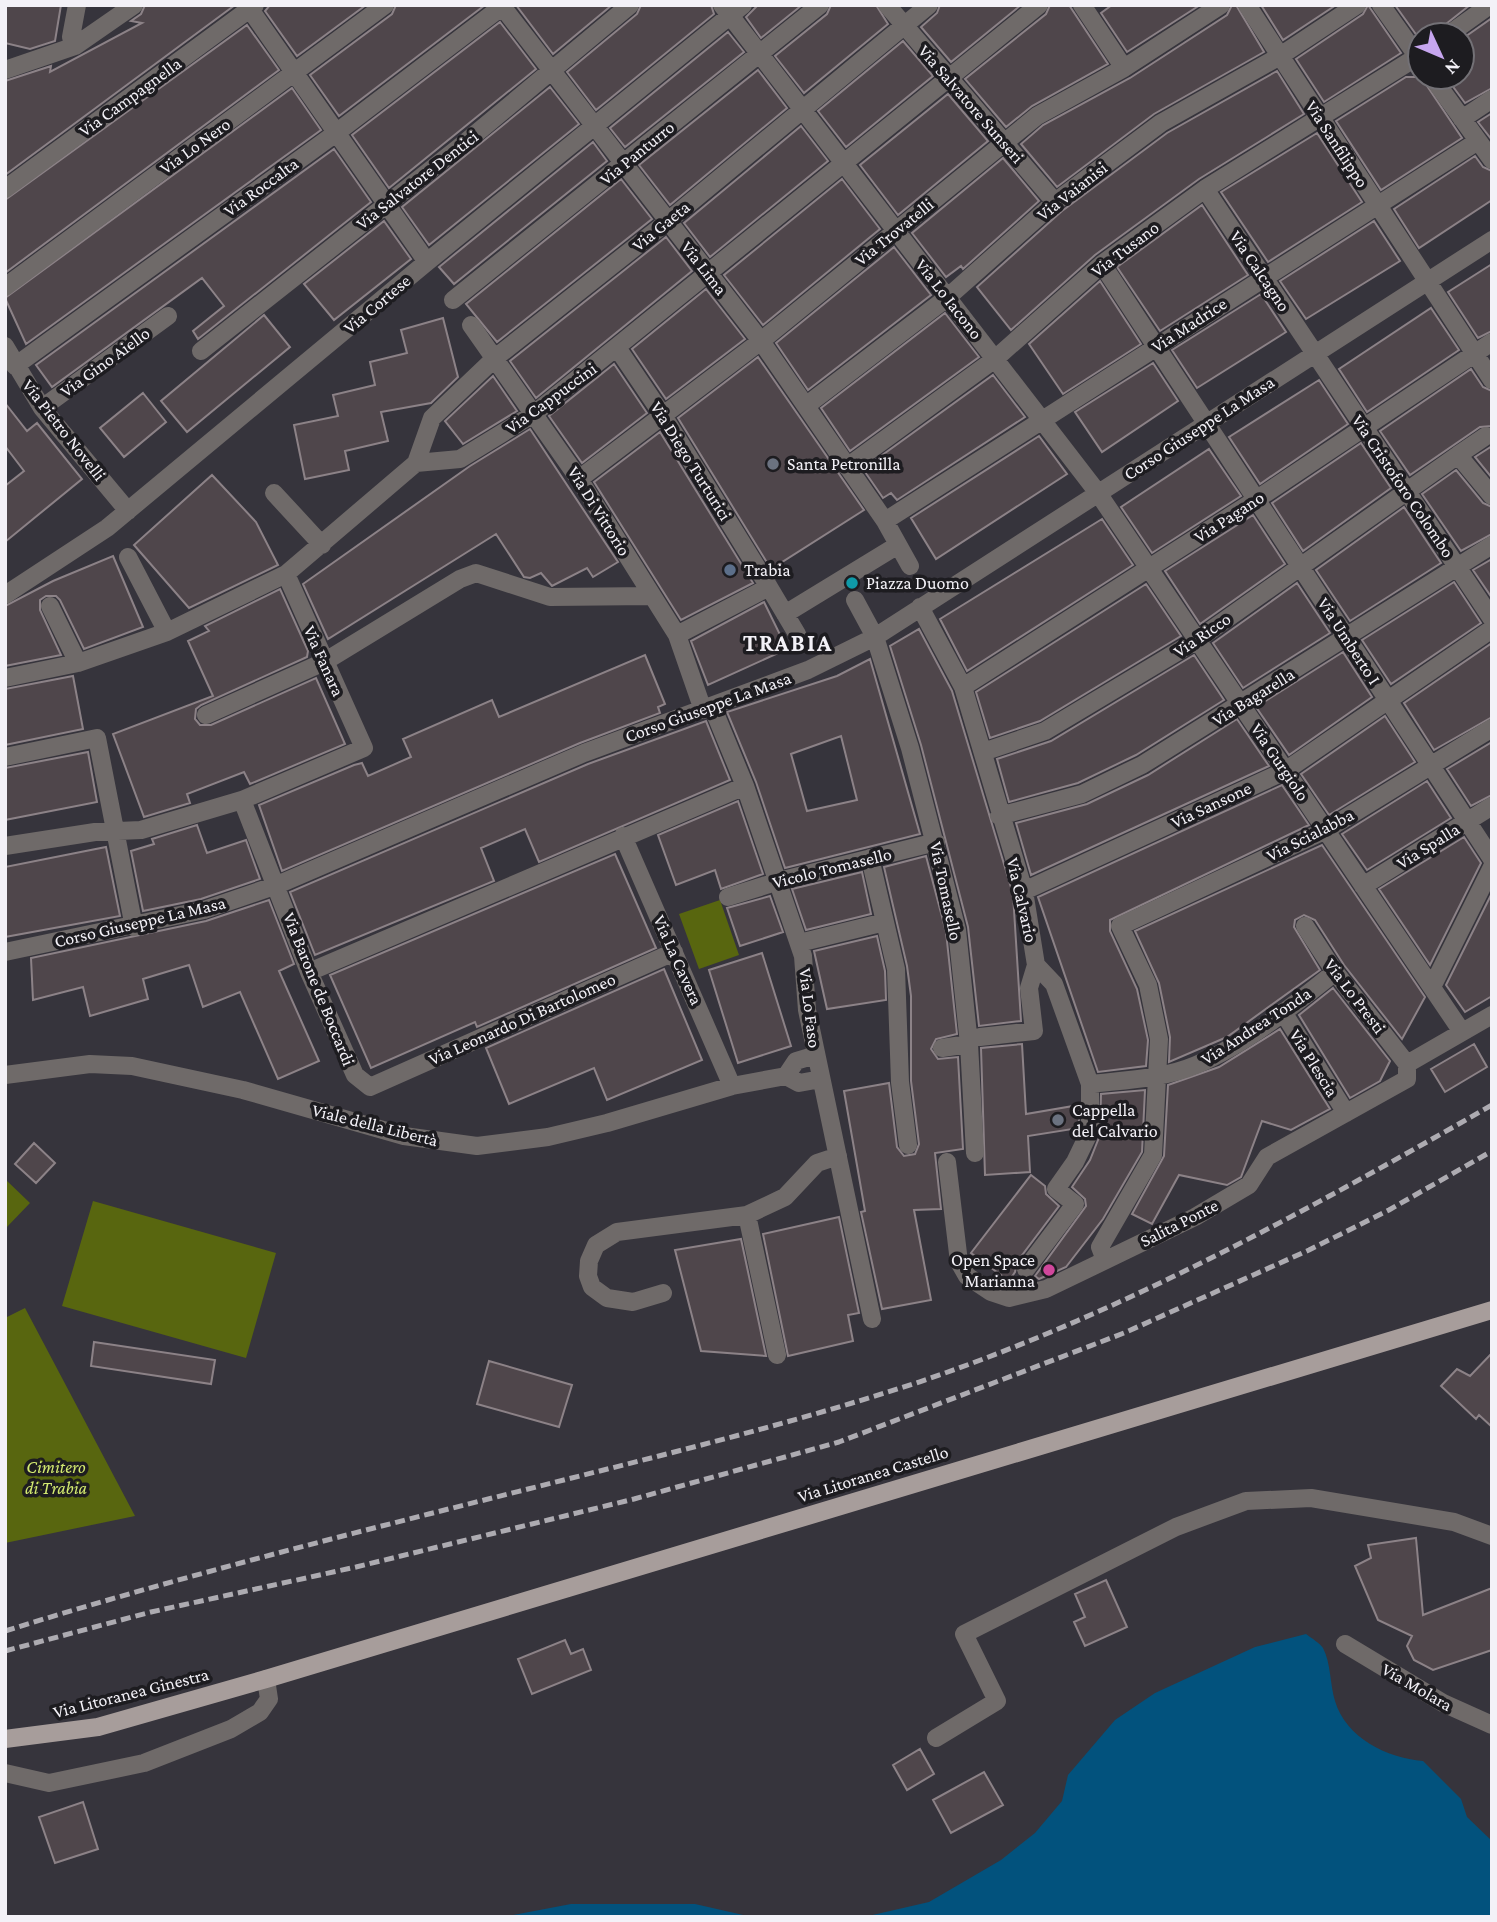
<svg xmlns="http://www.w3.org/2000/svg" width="1497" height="1922" font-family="'Crimson Pro',serif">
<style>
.green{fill:#58660f}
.water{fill:#02527d}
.building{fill:#4f464b;stroke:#8c8287;stroke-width:2;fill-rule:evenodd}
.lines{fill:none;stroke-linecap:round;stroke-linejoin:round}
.minor{stroke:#6f6a69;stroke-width:18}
.major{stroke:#a79d9b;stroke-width:18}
.rail{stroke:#adabb1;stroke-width:5;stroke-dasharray:10 5;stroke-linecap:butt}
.worship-dot{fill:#6b7280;stroke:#1d1c20;stroke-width:2.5}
.service-dot{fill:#5c6f8a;stroke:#1d1c20;stroke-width:2.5}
.culture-dot{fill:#0f9aa8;stroke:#1d1c20;stroke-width:2.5}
.hotel-dot{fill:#d1479c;stroke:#1d1c20;stroke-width:2.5}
.labels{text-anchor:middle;stroke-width:7;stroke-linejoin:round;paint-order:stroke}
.street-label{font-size:18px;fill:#f3f1f7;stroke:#1d1c20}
.poi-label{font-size:18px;fill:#f3f1f7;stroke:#1d1c20;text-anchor:start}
.park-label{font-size:18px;font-style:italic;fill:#d5ec71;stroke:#1d1c20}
.district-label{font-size:24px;font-weight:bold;letter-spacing:2px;fill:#f3f1f7;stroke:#1d1c20}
</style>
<rect width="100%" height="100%" fill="#36343c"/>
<path class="green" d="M720 900 739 955 699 969 679 914Z
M5 1179 30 1203 5 1229Z
M93 1201 276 1253 246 1358 62 1306Z
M25 1308 135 1516 5 1543V1318Z"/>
<path class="water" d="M1306 1634C1311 1638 1320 1643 1323 1648 1331 1663 1330 1685 1335 1701 1346 1738 1387 1758 1423 1761L1461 1799 1467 1817 1492 1841V1917H864L929 1902 1001 1860 1035 1833 1062 1801 1068 1775 1115 1720 1155 1693 1255 1647Z
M571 1904H695L752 1917H503Z"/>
<path class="building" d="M5 5H61L55 41 30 49 5 43Z
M145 5H235L5 175V81L51 66 50 72 142 23 131 21 141 14Z
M270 5H366L297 56 265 11Z
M396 5H485L339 116 310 75 392 14Z
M516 5H612L553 54Z
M641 5H711L714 14 596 110 567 72 637 14Z
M758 5H802L761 38 746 17Z
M831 5H876L888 24 804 93 775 56 827 14Z
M940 5H1021L951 62 921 27 937 13Z
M1050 5H1069L1108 64 1032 106 1006 127 965 79 1046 14Z
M1112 5H1200L1127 52 1101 13Z
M1232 5H1236L1264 52 1154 114 1057 187 1021 144 1043 125 1130 78 1227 15Z
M1261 5H1336L1283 40Z
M1368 5 1401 53 1324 102 1296 59 1363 14Z
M1395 5H1470L1432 35H1420V40Z
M1492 18V88L1465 103 1446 77H1462V39Z
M500 22 536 69 389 188 352 135Z
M247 25 279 70 5 273V200Z
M728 32 744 52 625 147 610 128Z
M903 41 933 76 846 147 818 111Z
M758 70 787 108 670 205 639 165Z
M1277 71 1304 114 1199 179 1095 255 1011 330 977 287 1062 211 1167 133Z
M1406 77H1421L1462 138 1381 190 1336 121Z
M550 87 579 124 429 245 402 207Z
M292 88 321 130 26 344 5 298Z
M948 94 988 141 898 215 860 165Z
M1492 113V140L1478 122Z
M801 126 828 161 710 257 684 223Z
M1317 133 1362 202 1268 262 1221 192Z
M593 142 607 161 454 284 439 267Z
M334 149 371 202 198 339 193 331 224 306 202 278 52 387 36 365Z
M1475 156 1483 167 1492 171V200L1419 248 1394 209Z
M1003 158 1039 201 963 269 961 266 946 277 912 233Z
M621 179 652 219 497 342 466 304Z
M842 179 880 229 763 325 724 275Z
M1202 205 1248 275 1160 331 1117 267Z
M384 221 411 259 334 320 304 284Z
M1374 221 1400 261 1306 319 1280 281Z
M666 237 692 271 536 398 510 361Z
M894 247 931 295 808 390 776 343Z
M1492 264V331L1478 338 1448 292Z
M1100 281 1141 344 1063 394 1029 344Z
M706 289 745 339 666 399 632 349Z
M1261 294 1286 332 1197 388 1172 350Z
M1431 308 1459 350 1367 412 1339 369Z
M945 313 979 357 850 451 821 408Z
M264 315 290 347 187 432 161 401Z
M443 318 458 377 431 403 381 412 388 441 345 451 349 470 305 479 294 425 338 416 333 395 375 385 370 362 407 353 401 330Z
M758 357 864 510 771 569 678 418Z
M1153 363 1178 401 1102 452 1075 412Z
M614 364 647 413 582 463 549 416Z
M1471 369 1483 387 1492 391V426L1480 427 1410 475 1380 431Z
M993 375 1025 417 897 500 891 493 883 498 863 469Z
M493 376 517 411 463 444 445 421Z
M1319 380 1348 424 1260 484 1229 437Z
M143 393 166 422 124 457 100 428Z
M5 403 27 431 37 423 82 479 5 542V486L24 471 5 446Z
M530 429 618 562 593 577 587 568 552 586 541 573 530 578 524 577 496 534 328 639 303 584 470 466Z
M660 432 753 583 681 620 594 482Z
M1039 436 1067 474 936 559 911 518Z
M1361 443 1391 488 1303 551 1272 503Z
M1492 446V478L1475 457Z
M1209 449 1241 496 1152 553 1121 507Z
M1456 470 1483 503 1492 507V534L1461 551 1422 494Z
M212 475 256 522 278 565 189 608 134 545Z
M1404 507 1441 563 1350 621 1316 570Z
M1253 515 1285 564 1200 624 1165 571Z
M1102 519 1133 565 967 671 940 619Z
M113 556 143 627 84 649 60 600 56 596H46L40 600V610L61 655 5 666V606L53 581Z
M1492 559V598L1473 570Z
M1454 582 1481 623 1391 684 1362 640Z
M1297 583 1330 633 1243 688 1213 643Z
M1146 584 1181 636 1040 721 990 738 976 692Z
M280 589 308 651 307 657 201 705 196 709 195 719 200 725H211L316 678 345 744 250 784 244 772 187 794 190 803 144 817 113 734 213 696 188 641 209 631 205 626Z
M764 602 787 649 708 685 691 641Z
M919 629 952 691 1013 894 1021 1021 979 1026 968 927 921 745 890 646Z
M1492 643V717L1434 750 1404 703Z
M1343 652 1372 697 1289 755 1256 707Z
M645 655 665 704 658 707 660 713 580 743 282 871 259 805 354 765 362 763 368 776 411 757 403 739 492 700 499 717Z
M1194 655 1224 700 1136 755 1078 783 1009 802 997 759 1051 741Z
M870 659 920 834 785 868 756 782 727 712 837 676ZM841 736 857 800 807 811 791 754Z
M73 676 83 729 5 745V689Z
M1385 716 1415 762 1329 815 1301 774Z
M1237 719 1269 766 1031 875 1016 823 1087 804 1148 775Z
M706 721 730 780 539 862 525 829 481 848 494 881 315 955 290 892 588 764Z
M1492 742V795L1471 806 1447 769Z
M88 752 97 802 5 820V768Z
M1427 781 1451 818 1367 870 1342 834Z
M1282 785 1309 825 1110 920V931L1137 989 1148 1040 1146 1066 1098 1072 1038 897Z
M738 801 763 874 721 889 715 870 676 885 658 835Z
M197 825 207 853 246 840 260 879 201 899 143 911 131 851 154 844 152 839Z
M1464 837 1481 863 1430 965 1379 889Z
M1322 845 1425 997 1402 1039 1344 965 1315 920 1304 915 1295 920 1294 927 1320 970 1227 1037 1169 1062 1170 1037 1159 983 1135 931Z
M106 847 120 916 5 937V867Z
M615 854 656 948 477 1027 475 1022 371 1068 330 975Z
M926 856 946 932 957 1034 936 1039 931 1049 938 1059 958 1057 963 1149 935 1153 941 1209 914 1210 931 1300 882 1309 861 1212 865 1211 844 1091 889 1083 897 1147 904 1156 915 1154 919 1144 911 1081V996L907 966 884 867Z
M862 872 871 914 806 930 792 889Z
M1492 893V996L1465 1012 1446 985Z
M770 896 783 932 740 946 727 908Z
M269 900 294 964 279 971 319 1061 278 1079 240 992 203 1007 189 965 143 979 148 999 90 1016 83 987 33 1000 31 958 206 921Z
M877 936 885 971 886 1000 827 1009 814 951Z
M762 953 791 1046 738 1063 709 970Z
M664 969 702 1060 607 1100 594 1068 509 1104 486 1048Z
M1333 988 1390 1061 1380 1081 1350 1098 1299 1015Z
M1280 1029 1330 1109 1291 1130 1262 1121 1241 1177 1227 1185 1179 1175 1152 1224 1132 1214 1164 1156 1168 1085 1219 1067Z
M1022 1044 1026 1114 1079 1105V1128L1028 1136 1030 1172 985 1175 981 1048Z
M1474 1044 1487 1067 1445 1092 1431 1069Z
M1145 1090 1142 1152 1103 1219 1066 1267 1039 1279 1035 1276 1086 1206 1085 1199 1072 1187 1090 1160 1100 1135 1101 1094Z
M34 1143 55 1163 36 1183 15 1164Z
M1031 1175 1045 1186 1046 1194 1059 1206 1017 1262 1015 1272 1009 1281 971 1253Z
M839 1217 859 1313 848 1315 853 1341 788 1356 763 1234Z
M741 1239 766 1356 701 1351 675 1250Z
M94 1342 215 1360 211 1384 91 1366Z
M1492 1353V1427L1479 1415 1476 1419 1441 1386 1457 1369 1470 1376Z
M489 1361 572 1385 559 1427 477 1404Z
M1416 1538 1423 1615 1492 1588V1650L1433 1670 1414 1660 1407 1646 1412 1636 1378 1620 1355 1566 1371 1558 1368 1545Z
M1106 1580 1127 1627 1085 1646 1074 1622 1085 1617 1075 1594Z
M565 1640 571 1654 583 1649 591 1670 532 1694 518 1659Z
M920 1749 934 1774 907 1790 893 1765Z
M984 1772 1003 1805 951 1833 933 1800Z
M83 1802 98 1849 55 1863 39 1817Z"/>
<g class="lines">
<path class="minor" d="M247 5 427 262
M501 5 761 341 885 521 1478 141
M722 5 1098 493 1462 1032
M887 5 1055 202
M1082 5 1124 68
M1247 5 1492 380
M1381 5 1420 60
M1448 35 1490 5
M75 46 71 37 77 5
M5 70 75 46 134 5
M1432 77 1492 160
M1462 119 1492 99
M5 189 255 5
M1205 189 1492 619
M1102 264 1492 859
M5 287 385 5
M453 300 820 5
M471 325 579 479 677 635 703 710
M5 346 42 408 128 511
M618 349 664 417 769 587 677 635
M201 351 467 141 630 5
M15 366 336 133 504 5
M807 405 948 297 1055 202 1161 123 1280 56 1357 5
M42 408 168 316
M1458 455 1486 436
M416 463 432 418 495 358 668 221 929 5
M847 467 995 359 1102 264 1205 189 1420 55
M579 479 761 341 1037 116 1124 68 1221 5
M274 493 322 545
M885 521 910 566
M128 557 167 632
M769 587 797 634
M5 595 107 528 427 262 743 5
M855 600 875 637 910 748 957 930 969 1044 975 1153
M50 606 78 663
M920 607 963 687 1024 891 1036 965 1054 984 1090 1084V1131L1075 1162 1056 1189 1075 1204 1026 1269
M785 614 898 545
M5 678 78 663 167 632 286 574 416 463 460 459 535 413 1039 5
M963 687 1257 499 1492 342
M712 706 745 786 803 956 807 1010 872 1319
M206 715 324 662 460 579 476 573 550 597 652 596
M983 752 1045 731 1197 640 1458 455 1492 496
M5 757 97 738 134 927
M242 800 309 972 355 1075 370 1087 674 952
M999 816 1082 794 1142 765 1492 545
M623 836 732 1086
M5 846 95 832 141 830 242 800 364 748 286 574
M870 858 896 969 900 1082 908 1145
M1363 886 1492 806
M1024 891 1285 771 1492 629
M728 897 779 881 936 842
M1305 926 1335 972 1407 1064
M799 943 885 922
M5 952 204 910 277 885 584 753 808 670 875 637 1492 240
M309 972 745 786
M1432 987 1492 867
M1283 1012 1346 1113
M980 1037 1034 1031 1029 988 1036 965
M942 1048 969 1044
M5 1075 90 1064 132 1066 243 1090 404 1136 477 1146 548 1137 607 1123 732 1086 786 1076 796 1061 816 1055
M786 1076 799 1083 821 1079
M1090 1084C1125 1080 1163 1079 1196 1065 1246 1044 1293 1006 1335 972
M947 1162 959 1262 967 1276 991 1292 1009 1298 1046 1289 1195 1217 1249 1185 1267 1157 1407 1079V1064L1492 1015
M747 1215 777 1355
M1105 1260 1100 1247 1153 1155 1159 1039 1148 985 1120 926 1326 830 1492 728
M663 1293 633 1302 607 1298 592 1287 588 1276 589 1261 596 1245 617 1232 747 1215 785 1197 817 1163 838 1156
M1345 1644 1443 1703 1492 1725
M936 1738 997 1701 964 1634 1176 1527 1246 1501 1311 1498 1454 1522 1492 1536
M5 1773 49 1783 144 1763 231 1729 260 1712 269 1699 266 1679"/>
<path class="major" d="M5 1739 98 1727 266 1679 1492 1310"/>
<path class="rail" d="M5 1631C178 1577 353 1533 528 1489 659 1456 791 1424 919 1382 1121 1314 1308 1210 1492 1105
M5 1651 151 1612 356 1567 634 1499 839 1442 1124 1333 1309 1250 1389 1210 1492 1151"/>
</g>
<g class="worship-dot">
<circle cx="773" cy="464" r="7"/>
<circle cx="1058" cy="1120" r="7"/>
</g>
<circle class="service-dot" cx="730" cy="570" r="7"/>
<circle class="culture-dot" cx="852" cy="583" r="7"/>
<circle class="hotel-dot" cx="1049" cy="1270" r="7"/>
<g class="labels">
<g class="street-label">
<text transform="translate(130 97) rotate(-36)" y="6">Via Campagnella</text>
<text transform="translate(971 104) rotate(49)" y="6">Via Salvatore Sunseri</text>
<text transform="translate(1337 144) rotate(57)" y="6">Via Sanfilippo</text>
<text transform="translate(195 146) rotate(-36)" y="6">Via Lo Nero</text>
<text transform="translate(637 153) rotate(-39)" y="6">Via Panturro</text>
<text transform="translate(417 180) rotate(-38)" y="6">Via Salvatore Dentici</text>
<text transform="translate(261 187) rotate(-36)" y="6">Via Roccalta</text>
<text transform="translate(1072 191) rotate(-38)" y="6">Via Vaianisi</text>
<text transform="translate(661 226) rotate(-39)" y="6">Via Gaeta</text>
<text transform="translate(894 232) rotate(-39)" y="6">Via Trovatelli</text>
<text transform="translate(1125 249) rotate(-37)" y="6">Via Tusano</text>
<text transform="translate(704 268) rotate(52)" y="6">Via Lima</text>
<text transform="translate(1260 271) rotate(56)" y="6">Via Calcagno</text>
<text transform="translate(949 299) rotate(52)" y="6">Via Lo Iacono</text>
<text transform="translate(377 304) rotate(-40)" y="6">Via Cortese</text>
<text transform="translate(1189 325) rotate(-33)" y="6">Via Madrice</text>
<text transform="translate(105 362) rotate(-36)" y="6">Via Gino Aiello</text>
<text transform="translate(551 398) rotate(-36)" y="6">Via Cappuccini</text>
<text transform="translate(1199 428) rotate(-33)" y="6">Corso Giuseppe La Masa</text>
<text transform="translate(64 430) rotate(52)" y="6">Via Pietro Novelli</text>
<text transform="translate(691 461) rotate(58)" y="6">Via Diego Turturici</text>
<text transform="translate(1403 486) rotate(56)" y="6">Via Cristoforo Colombo</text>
<text transform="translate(599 511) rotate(58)" y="6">Via Di Vittorio</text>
<text transform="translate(1229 517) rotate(-33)" y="6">Via Pagano</text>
<text transform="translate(1202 635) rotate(-34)" y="6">Via Ricco</text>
<text transform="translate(1349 641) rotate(57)" y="6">Via Umberto I</text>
<text transform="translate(324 661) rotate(66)" y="6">Via Fanara</text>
<text transform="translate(1253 697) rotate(-32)" y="6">Via Bagarella</text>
<text transform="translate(708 707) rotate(-20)" y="6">Corso Giuseppe La Masa</text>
<text transform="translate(1280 762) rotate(56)" y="6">Via Gurgiolo</text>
<text transform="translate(1211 805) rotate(-25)" y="6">Via Sansone</text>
<text transform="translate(1310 835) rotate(-27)" y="6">Via Scialabba</text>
<text transform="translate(1428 846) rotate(-32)" y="6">Via Spalla</text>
<text transform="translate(832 868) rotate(-14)" y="6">Vicolo Tomasello</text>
<text transform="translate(946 891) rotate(78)" y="6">Via Tomasello</text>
<text transform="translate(1022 900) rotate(77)" y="6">Via Calvario</text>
<text transform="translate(140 922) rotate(-13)" y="6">Corso Giuseppe La Masa</text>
<text transform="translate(678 960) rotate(66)" y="6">Via La Cavera</text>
<text transform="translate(319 989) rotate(68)" y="6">Via Barone de Boccardi</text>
<text transform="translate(1355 996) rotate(53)" y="6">Via Lo Presti</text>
<text transform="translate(810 1008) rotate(83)" y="6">Via Lo Faso</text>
<text transform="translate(522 1019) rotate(-24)" y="6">Via Leonardo Di Bartolomeo</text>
<text transform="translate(1256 1026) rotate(-33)" y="6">Via Andrea Tonda</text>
<text transform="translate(1314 1063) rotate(58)" y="6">Via Plescia</text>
<text transform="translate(375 1125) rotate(14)" y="6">Viale della Libertà</text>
<text transform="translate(1179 1223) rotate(-27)" y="6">Salita Ponte</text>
<text transform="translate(873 1474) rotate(-17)" y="6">Via Litoranea Castello</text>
<text transform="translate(1417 1687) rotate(30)" y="6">Via Molara</text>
<text transform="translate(131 1693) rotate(-14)" y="6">Via Litoranea Ginestra</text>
</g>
<g class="poi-label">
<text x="787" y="470">Santa Petronilla</text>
<text x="744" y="576">Trabia</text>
<text x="866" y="589">Piazza Duomo</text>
<text x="1072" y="1116">Cappella<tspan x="1072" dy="21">del Calvario</tspan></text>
<text x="1035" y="1266" text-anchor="end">Open Space<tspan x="1035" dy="21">Marianna</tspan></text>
</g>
<g class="park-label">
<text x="56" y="1473">Cimitero<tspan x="56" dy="21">di Trabia</tspan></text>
</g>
<g class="district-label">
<text x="788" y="651">TRABIA</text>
</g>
</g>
<rect width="1497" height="1922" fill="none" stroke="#f3f1f7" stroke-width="14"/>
<g transform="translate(1441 56) rotate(134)"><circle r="33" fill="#1d1c20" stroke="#737176" stroke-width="2"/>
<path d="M0-5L12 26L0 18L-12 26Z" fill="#c7a6ef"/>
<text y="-10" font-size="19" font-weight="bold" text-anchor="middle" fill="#f3f1f7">N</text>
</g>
</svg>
